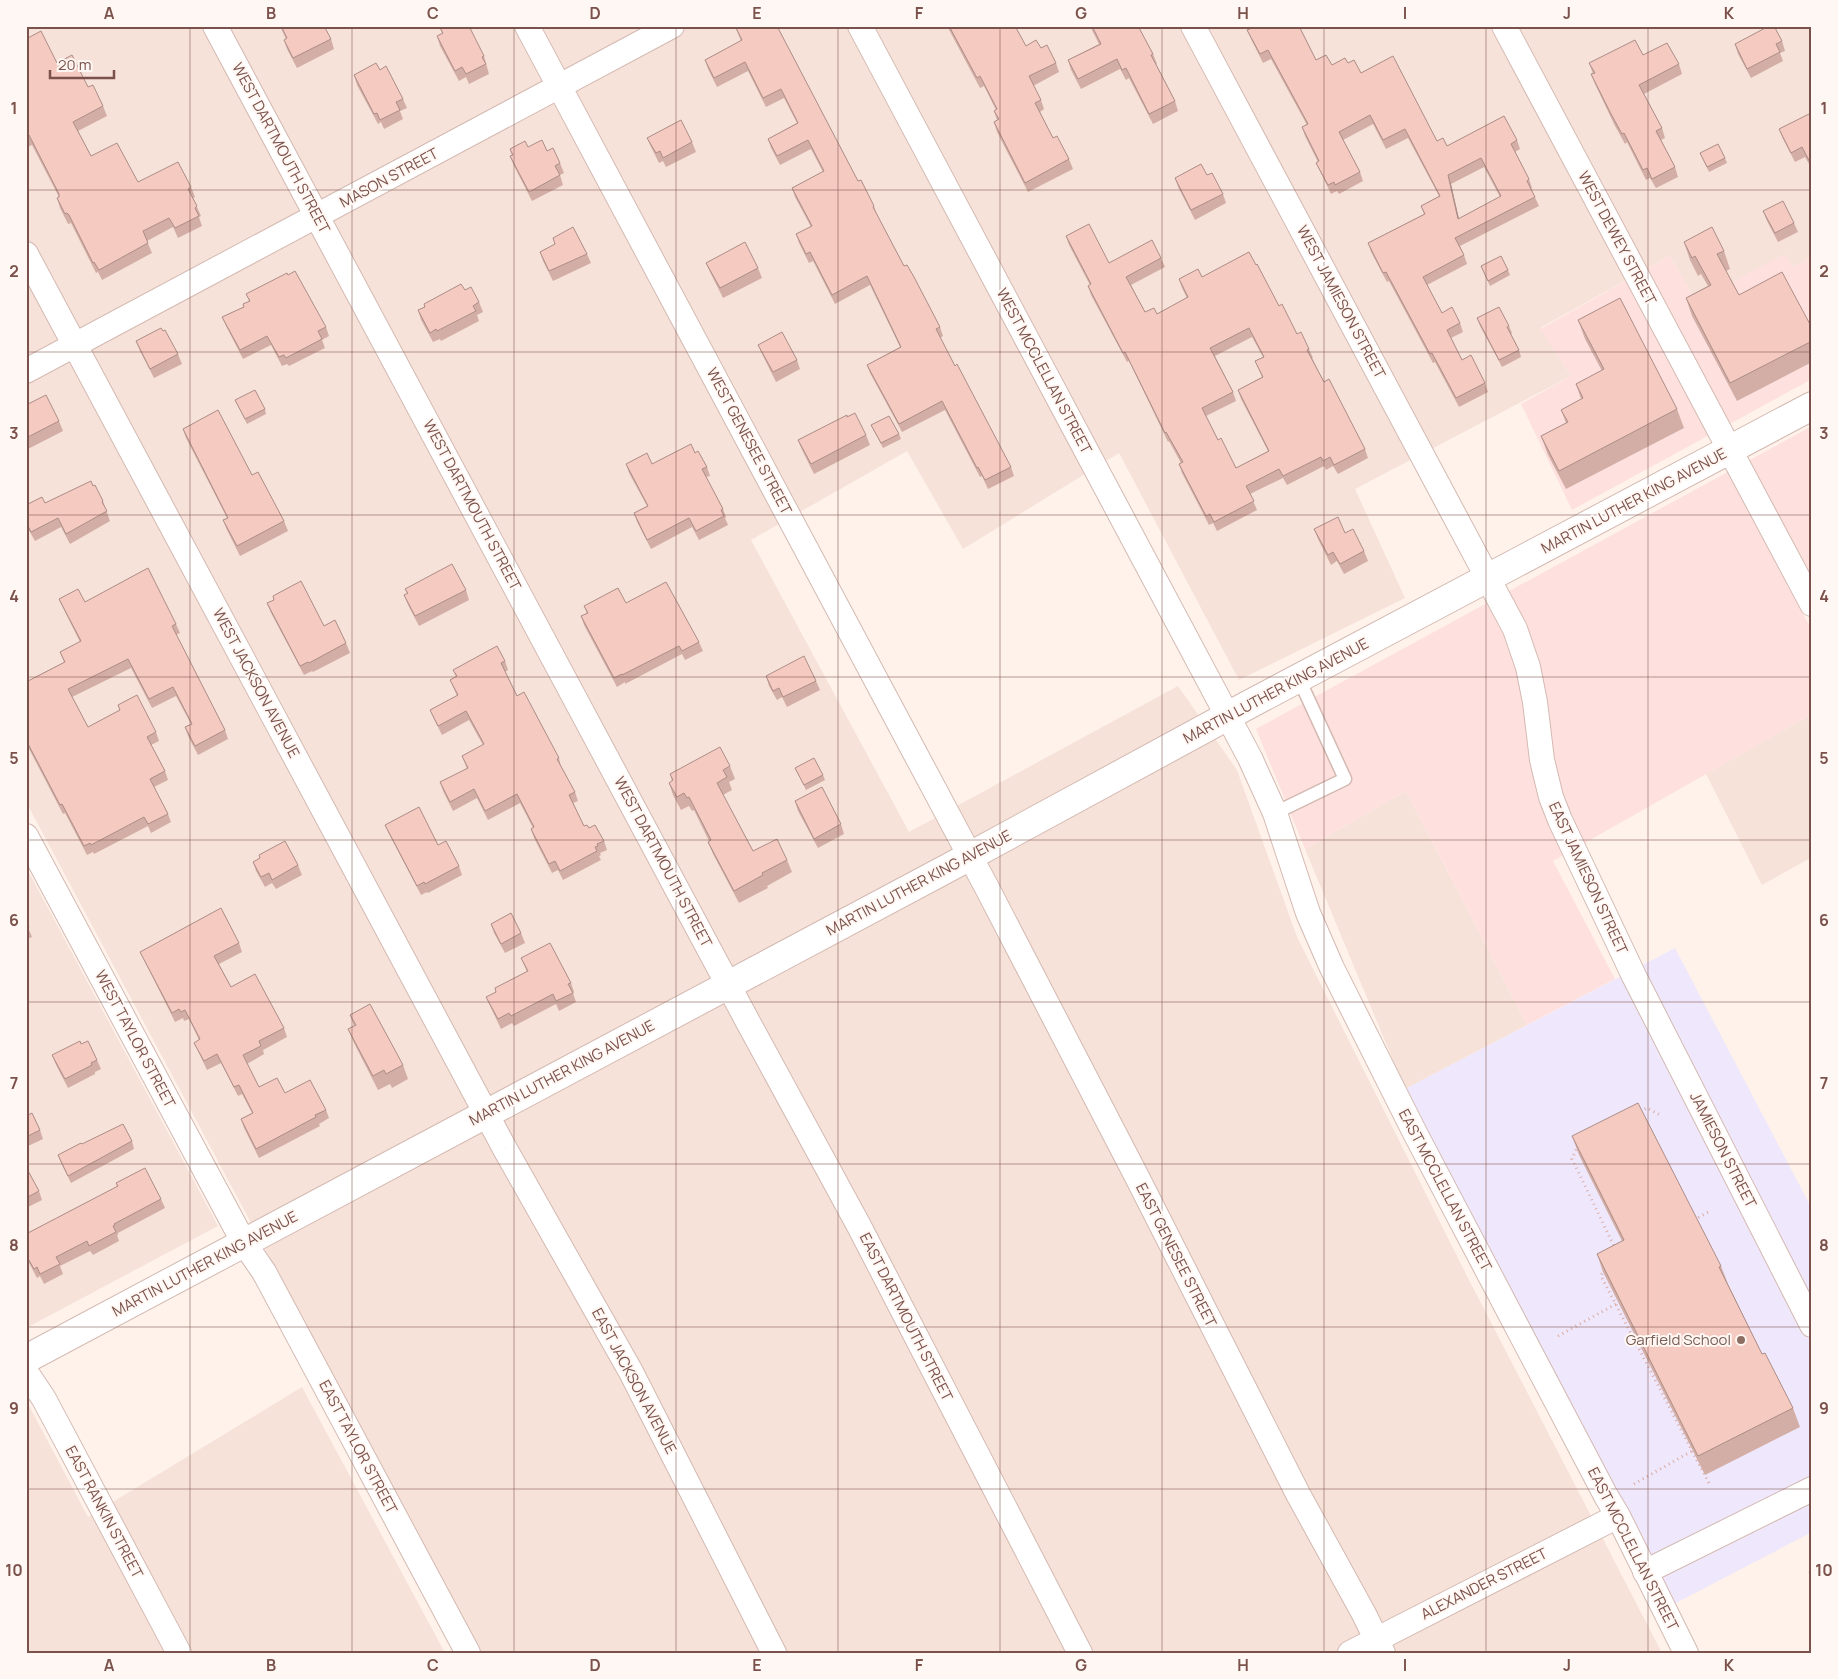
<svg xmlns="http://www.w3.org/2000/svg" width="1838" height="1679" font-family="Manrope,sans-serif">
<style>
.residential{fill:#f6e2d9}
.commercial{fill:#fee1df}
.education{fill:#efe7fb}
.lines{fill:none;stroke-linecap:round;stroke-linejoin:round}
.service-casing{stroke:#d4b9b2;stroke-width:15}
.minor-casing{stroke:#d4b9b2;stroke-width:26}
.tertiary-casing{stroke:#d4b9b2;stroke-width:30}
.path{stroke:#dbaca3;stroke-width:3;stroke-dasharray:1 4;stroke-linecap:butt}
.service{stroke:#fff;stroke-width:12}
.minor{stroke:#fff;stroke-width:24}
.tertiary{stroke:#fff;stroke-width:28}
.wall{fill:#d3aea6;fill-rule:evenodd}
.shaded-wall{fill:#ac8d87}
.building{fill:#f5cac1;stroke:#ac8d87;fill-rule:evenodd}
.grid{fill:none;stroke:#7b524b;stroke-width:1;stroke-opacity:0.55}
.education-dot{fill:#8d6e63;stroke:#fff7f3;stroke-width:2}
.labels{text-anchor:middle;stroke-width:4;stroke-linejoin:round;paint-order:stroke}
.street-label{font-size:15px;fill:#7b524b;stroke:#fff7f3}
.education-label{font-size:15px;fill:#785e54;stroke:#fff7f3;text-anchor:end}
.neatline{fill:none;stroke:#7b524b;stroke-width:2}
.grid-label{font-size:16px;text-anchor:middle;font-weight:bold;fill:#7b524b}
</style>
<rect width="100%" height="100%" fill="#fef2eb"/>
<path class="residential" d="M26 26H1812V257L1793 267 1785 255 1696 301 1670 256 1540 328 1571 376 1355 489 1405 598 1239 680 1119 453 963 549 907 451 751 540 909 832 1178 686 1237 770 1297 937 1468 1278 1662 1653H481L26 802Z
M1812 714V857L1762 885 1706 774Z
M1406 791 1527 1025 1405 1089 1305 849Z
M26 867 218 1226 26 1328Z
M302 1387 445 1653H26V1400L88 1517Z"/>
<path class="commercial" d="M1785 254 1793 267 1812 257V379L1572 510 1521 404 1571 376 1540 329 1670 256 1696 301Z
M1812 426V595L1797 603 1812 630V714L1553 861 1615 979 1527 1025 1406 791 1305 849 1256 729Z"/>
<path class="education" d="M1675 948 1812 1209V1532L1674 1604 1405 1089Z"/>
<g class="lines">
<defs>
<path id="service" d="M1275 813 1345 779 1299 679"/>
<path id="minor" d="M215 26 748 1022 859 1226 1080 1653
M527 26 986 886 1137 1177 1298 1494 1364 1614 1383 1653
M860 26 1250 758 1275 813 1308 913 1332 968 1415 1133 1606 1496 1618 1516 1686 1653
M1193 26 1515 629 1528 667 1535 702 1542 760 1551 797 1560 820 1634 976 1812 1325
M1504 26 1812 604
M26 254 505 1149 631 1372 774 1653
M26 371 672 26
M26 836 244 1243 264 1272 468 1653
M26 1372 44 1399 179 1653
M1645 1572 1812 1489
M1350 1653 1618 1516"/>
<path id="tertiary" d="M26 1359 948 868 1248 705 1812 406"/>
</defs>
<use href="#service" class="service-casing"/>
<use href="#minor" class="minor-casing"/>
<use href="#tertiary" class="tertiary-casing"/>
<path class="path" d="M1640 1111 1647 1108 1662 1116
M1578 1145 1572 1159 1615 1248
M1694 1220 1710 1211
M1604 1269 1601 1276 1710 1485
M1558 1336 1616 1304
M1634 1484 1692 1451"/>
<use href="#service" class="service"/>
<use href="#minor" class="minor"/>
<use href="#tertiary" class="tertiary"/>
</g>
<path class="wall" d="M280 26 331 39 334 49 297 68 287 49 284 40 286 39Z
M439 26 484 56 489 74 469 84 466 77 459 81 440 46 437 36 442 33Z
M735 26 858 181 874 206 877 215 904 266 940 327 943 336 940 338 955 366 1011 467 1014 476 988 489 982 476 980 477 945 410 902 432 870 373 867 365 900 347 870 285 835 304 813 261 809 263 799 243 796 234 811 227 795 197 792 188 823 172 811 149 780 165 771 148 768 139 797 123 784 98 766 107 748 71 717 87 708 69 705 60 741 41Z
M947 26H1015L1026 46 1041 48 1056 63 1059 72 1033 86 1041 100 1044 109 1040 112 1053 138 1069 159 1073 169 1028 192 997 132 994 122 997 120 994 111 996 110 984 86 980 88Z
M1090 26H1138L1153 54 1157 64H1156L1175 101 1178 111 1153 124 1129 78 1126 80 1120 69 1081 89 1071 70 1068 60 1099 44Z
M1250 26H1299L1316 60 1332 65 1348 63 1361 73 1437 141 1447 146 1517 140 1520 149 1515 152 1529 179 1532 188 1531 189 1539 206 1460 246 1464 255 1467 264 1427 285 1442 313 1460 323 1463 332 1451 338 1462 360 1485 383 1488 392 1459 407 1435 362 1433 363 1389 281 1387 282 1371 252 1368 243 1424 214 1421 206 1439 196 1408 138 1386 149 1373 124 1343 140 1360 172 1363 181 1339 194 1337 191 1331 194 1320 171 1316 163 1318 162 1305 136 1302 127 1307 125 1271 59 1263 63 1251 39 1247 30 1251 28ZM1484 167 1500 197 1459 219 1451 184Z
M26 39 88 87 103 106 107 116 78 131 91 156 138 182 191 187 195 197 193 198 201 216 199 217 202 226 178 238 173 227 147 241 152 253 102 280 98 272 96 273 71 223 68 224 60 208 57 198 59 197 32 145 28 147 26 143Z
M1782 41 1785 51 1780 53 1783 61 1751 78 1738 54 1735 44Z
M1643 55 1679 64 1682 74 1644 94 1662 128 1665 138 1661 140 1675 167 1678 177 1656 188 1650 178 1646 180 1627 142 1625 144 1614 124 1595 84 1591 74H1593L1589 63Z
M380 70 403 99 407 108 400 111 403 119 384 129 381 122 378 124 357 85 354 75Z
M1812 115V169L1805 157 1795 162 1783 139 1779 129Z
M647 138 692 142 696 152 666 167 663 161 659 163 651 147Z
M528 147 547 151 560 163 564 173 560 175 563 185 532 201 514 166 510 156H512L510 149Z
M1700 153 1725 158 1727 163 1709 172Z
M1207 175 1223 194 1226 203 1195 220 1178 187 1175 178Z
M1763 211 1794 223 1798 232 1778 242 1767 221Z
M1066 236 1109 263 1161 258 1165 267 1131 285 1145 312 1157 314 1187 298 1182 288 1179 279 1202 277 1279 306 1297 334 1309 349 1313 358H1312L1324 382 1365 449 1368 458 1338 474 1333 466 1326 470 1324 466 1287 485 1283 478 1250 494 1257 510 1217 531 1213 523 1209 525 1182 473 1179 464 1181 463 1169 441 1168 442 1129 361 1127 362 1091 295 1088 286 1090 285 1069 245ZM1252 337 1263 357 1255 361 1262 377 1238 390 1241 399 1268 451 1236 468 1218 440 1206 416 1236 401 1233 392 1215 356Z
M553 238 587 254 591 263 553 281 543 261 540 252 555 244Z
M1684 242 1724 251 1730 269 1726 271 1739 295 1812 328V362L1737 401 1692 316 1686 298 1708 286 1701 274 1698 276 1690 260Z
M706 263 758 268 762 278 723 298 710 272Z
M1481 266 1508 270 1510 275 1490 286Z
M465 290 479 302 483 312 477 315 479 321 441 341 440 339 433 342 421 320 418 310Z
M246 294 326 327 329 336 322 340 325 348 289 366 287 364 282 366 271 345 243 359 226 326 222 317 243 307 249 301Z
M1477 318 1509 326 1512 333 1511 334 1519 350 1521 357 1502 367 1480 326Z
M1578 320 1677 409 1684 428 1566 489 1548 455 1541 436 1566 423 1561 410 1581 399 1576 384 1602 371 1585 339Z
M136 341 178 354 182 364 154 378 140 351Z
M758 345 797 360 800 369 776 382 762 354Z
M235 400 265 409 266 414 247 424Z
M26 405 59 421 63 431 26 450Z
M847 417 866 435 870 445 814 474 802 450 798 440Z
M871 425 899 434 901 439 883 448Z
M183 429 252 475 284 521 288 531 240 556 227 530 223 520 227 518 186 438Z
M695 453 707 467 710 476 706 477 723 509 726 517 725 518 728 525 699 540 692 527 651 549 637 522 634 513 647 506 629 473 626 464H652Z
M93 486 103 501 110 521 70 544 61 527 35 541 26 525V505L45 503Z
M1314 529 1345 533 1364 551 1368 561 1344 574 1337 561 1331 565 1318 539Z
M405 589 466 590 469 600 419 626 408 605 404 595 407 594Z
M59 599 85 602 176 624 180 633 176 635 225 730 228 739 198 755 188 736 185 727 191 724 176 696 152 708 131 668 72 697 88 727 120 710 118 705 156 732 159 741 151 745 165 771 168 780 154 787 168 814 171 822 151 833 148 826 94 854 93 852 87 855 65 813 63 814 26 743V682L64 662 60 652 80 642 63 608Z
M267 603 324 626 346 643 350 653 313 672 312 671 304 675 271 613Z
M626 603 699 642 703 651 685 660 682 654 625 684V682L617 687 584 625 581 616 587 614 584 606Z
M505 661 508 670 505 672 517 696 559 758 561 767 575 792 578 801 573 803 584 826 589 828 604 841 607 850 600 853 601 855 599 856 601 860 563 880 558 870 552 873 534 838 531 829 533 828 520 803 488 820 477 798 453 811 443 791 440 782 467 769 462 756 483 745 469 720 442 735 434 719 430 710 457 696 450 680 456 677 453 670Z
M766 676 816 681 820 690 787 707 782 697 777 700 769 686Z
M730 766 735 779 729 782 732 790 723 795 753 851 787 860 792 872 767 886 768 888 739 903 713 854 708 842 709 841 694 810 692 811 689 806 681 810 673 795 669 783 672 781 670 774Z
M795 768 823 775 825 780 806 790Z
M795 801 841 824 844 834 818 848 798 811Z
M385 825 438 845 459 866 462 875 428 893 427 892 421 895 389 834Z
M253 862 298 865 302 875 276 889 272 883 265 887 256 871Z
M26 923 32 937 26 939Z
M491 924 521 933 525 943 505 953 494 933Z
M239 943 242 952 219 964 231 987 284 1028 287 1037 263 1050 264 1054 247 1064 259 1087 285 1093 326 1110 329 1118 319 1124 320 1126 259 1158 244 1128 241 1119 252 1113 242 1094 238 1096 221 1063 207 1070 198 1051 194 1043 199 1040 189 1019 184 1021 183 1018 175 1022 140 952Z
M521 958 571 983 574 992 573 993 576 1002 559 1011 556 1004 514 1026 512 1023 501 1029 490 1006 486 997 496 992 495 988 527 972Z
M350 1015 403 1065 408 1079 392 1088 390 1084 378 1090 354 1043 348 1029 354 1026Z
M81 1044 97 1060 101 1069 95 1072V1074L68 1088 56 1065 52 1055Z
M26 1116 40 1130 43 1139 26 1147Z
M1572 1136 1721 1266 1728 1284 1762 1354 1793 1408 1800 1427 1705 1475 1603 1272 1597 1254 1622 1241 1579 1155Z
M132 1141 134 1149 71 1183 61 1163 58 1155 82 1144Z
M26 1167 39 1191 42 1200 26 1208Z
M116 1183 161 1199 165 1208 118 1233V1235H117L119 1241 93 1255 90 1251 60 1266 63 1274 44 1284 40 1276 37 1278 26 1257V1234L117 1187Z"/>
<path class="shaded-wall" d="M1448 175 1451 184 1461 228 1458 219Z"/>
<path class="building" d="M281 26H324L331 39 293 58 284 40 287 38Z
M439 26H469L484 56 482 57 486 64 466 74 462 67 455 71 437 36 443 33Z
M735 26H777L858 181 861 180 874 206 873 207 904 266 907 265 914 277 940 327 936 329 955 366 957 364 1011 467 985 480 978 467 977 468 942 401 899 424 867 365 901 347 867 276 832 295 810 252 806 254 796 234 812 226 792 188 824 171 808 140 777 156 768 139 798 123 781 89 763 98 745 62 714 78 705 60 742 40Z
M949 26H1015L1026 46 1036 40 1041 48 1047 45 1056 63 1029 76 1041 100 1035 103 1053 138 1057 136 1069 159 1025 183 994 122 999 119 994 111 997 109 980 76 977 78Z
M1092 26H1138L1153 54 1151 55 1175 101 1149 114 1126 68 1122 70 1117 59 1078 79 1068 60 1101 44Z
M1252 26H1299L1316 60 1326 55 1332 65 1345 58 1348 63 1354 60 1361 73 1393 56 1437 141 1443 138 1447 146 1504 116 1517 140 1511 144 1529 179 1527 181 1535 197 1455 238 1464 255 1423 277 1442 313 1452 307 1460 323 1447 330 1462 360 1471 355 1485 383 1456 398 1432 353 1430 354 1386 272 1383 273 1368 243 1425 214 1421 206 1440 196 1405 129 1383 140 1370 115 1339 132 1360 172 1335 185 1334 182 1328 185 1316 163 1319 161 1302 127 1308 124 1268 50 1260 54 1247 30 1252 28ZM1481 158 1501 196 1458 219 1448 175Z
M1769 26H1774L1782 41 1776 44 1780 52 1747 69 1735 44Z
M41 31 57 63 72 55 88 87 93 85 103 106 73 122 91 156 117 143 138 182 178 162 191 187 188 189 197 206 195 208 199 216 175 228 169 218 143 231 148 243 99 270 94 262 93 263 69 215 67 213 65 214 57 198 59 197V194L29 135 26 136V39Z
M1635 40 1643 55 1667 43 1679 64 1639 85 1662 128 1656 131 1675 167 1652 179 1647 168 1643 170 1624 133 1622 134 1611 114 1591 74 1595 73 1589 63Z
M376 63 380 70 386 66 403 99 396 102 400 110 380 120 377 113 374 114 354 75Z
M1811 113 1812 115V166L1802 147 1791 153 1779 129Z
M681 120 692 142 663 158 660 151 656 153 647 138Z
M542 140 547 151 553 148 560 163 555 166 560 175 529 192 510 156 513 155 510 149 525 141 528 147Z
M1718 144 1725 158 1707 167 1700 153Z
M1201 164 1207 175 1212 173 1223 194 1191 210 1175 178Z
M1783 201 1794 223 1775 233 1763 211Z
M1089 224 1109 263 1152 240 1161 258 1126 277 1145 312 1154 308 1157 314 1188 297 1179 279 1198 269 1202 277 1249 252 1256 265 1257 264 1279 306 1282 304 1297 334 1301 332 1309 349 1307 350 1324 382 1329 379 1365 449 1334 465 1330 457 1323 461 1321 457 1283 476 1279 469 1246 486 1254 501 1214 522 1210 514 1206 516 1179 464 1183 462 1166 432 1165 433 1125 352 1123 353 1088 286 1091 284 1066 236ZM1249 328 1264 357 1255 361 1263 377 1238 390 1269 451 1236 468 1221 438 1218 440 1202 408 1233 392 1210 348Z
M573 227 587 254 549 271 540 252 555 244 553 238Z
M1712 227 1724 251 1717 254 1739 295 1782 272 1812 328V341L1730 383 1686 298 1711 285 1695 256 1692 258 1684 242Z
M745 242 758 268 720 288 706 263Z
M1501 256 1508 270 1488 281 1481 266Z
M295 271 326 327 318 331 322 339 286 358 284 355 279 357 267 336 240 350 222 317 244 307 243 304 250 301 246 294 287 273 288 275Z
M461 284 465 290 471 287 479 302 473 306 476 311 437 331 436 329 430 333 418 310 425 307 424 304Z
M1620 298 1677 409 1559 471 1541 436 1568 422 1561 410 1583 398 1576 384 1604 369 1578 320Z
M1499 307 1509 326 1507 327 1519 350 1499 360 1477 318Z
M161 328 163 331 165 330 178 354 150 369 136 341Z
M782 332 797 360 773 372 758 345Z
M255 390 265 409 245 419 235 400Z
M46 395 59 421 26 438V405Z
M218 410 252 475 258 472 284 521 237 546 223 520 228 518 183 429Z
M855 413 866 435 811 464 798 440 847 415V417Z
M889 416 899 434 881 443 871 425Z
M691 444 695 453 698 451 707 467 702 469 723 509 721 510 724 516 696 531 689 518 647 540 634 513 648 506 626 464 647 453 652 464Z
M91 481 93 486 95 485 103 501 102 502 107 511 66 534 58 518 31 532 26 522V505L42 497 45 503Z
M1338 517 1345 533 1353 529 1364 551 1340 564 1333 552 1328 555 1314 529Z
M452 564 466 590 415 616 404 595 408 593 405 589Z
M148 568 176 624 172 626 225 730 195 746 185 727 192 724 173 687 149 699 128 659 68 689 88 727 120 710 118 705 137 695 156 732 147 737 165 771 150 779 168 814 148 824 144 817 91 845 90 843 84 846 62 804 60 805 26 740V682L65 662 60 652 81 641 59 599 78 589 85 602Z
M301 581 324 626 335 620 346 643 309 663 308 662 300 666 267 603 274 600 273 596Z
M666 582 699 642 682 651 679 646 622 675V674L614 678 581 616 588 613 584 606 618 588 626 603Z
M497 646 505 661 501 663 517 696 524 692 559 758 557 759 575 792 569 795 584 826 587 825 589 828 595 825 604 841 597 844 598 846 595 847 597 851 560 871 555 861 549 864 531 829 534 827 517 794 485 811 474 789 450 802 440 782 468 768 462 756 484 744 466 711 438 726 430 710 458 695 450 680 457 676 453 670Z
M804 656 816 681 783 697 779 688 773 691 766 676Z
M720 747 730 766 723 770 727 777 717 783 753 851 777 839 787 860 762 873 763 875 734 891 708 842 711 840 689 797 687 798 684 793 677 797 669 783 673 780 670 774Z
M814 758 823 775 804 785 795 768Z
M822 787 841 824 814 839 795 801Z
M419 807 438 845 446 841 459 866 425 884 424 882 417 886 385 825Z
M285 841 298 865 272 880 269 873 261 877 253 862 260 858 259 855Z
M221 908 239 943 214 956 231 987 255 974 284 1028 259 1041 261 1046 243 1055 259 1087 277 1078 285 1093 310 1080 326 1110 315 1115 316 1117 256 1149 241 1119 253 1113 239 1085 234 1087 217 1054 204 1061 194 1043 200 1039 185 1010 181 1012 179 1009 172 1013 140 952Z
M511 913 521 933 501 944 491 924Z
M26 923 29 928 26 929Z
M550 943 571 983 568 984 573 993 556 1001 553 994 511 1016 509 1013 498 1019 486 997 496 992 495 988 528 971 521 958Z
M370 1004 403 1065 386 1074 384 1070 373 1076 348 1029 356 1025 350 1015Z
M80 1041 81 1044 88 1041 97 1060 91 1063 92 1065 65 1079 52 1055Z
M1638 1103 1721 1266 1719 1267 1762 1354 1765 1353 1793 1408 1698 1456 1597 1254 1624 1240 1572 1136Z
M32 1113 40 1130 26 1137V1116Z
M123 1124 132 1141 68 1176 58 1155 81 1143 82 1144Z
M26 1167 39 1191 26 1198Z
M145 1168 161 1199 114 1224 115 1225 113 1226 116 1232 89 1246 87 1241 56 1257 60 1264 40 1274 37 1267 34 1269 26 1255V1234L118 1186 116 1183Z
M1812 1570V1578L1809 1572Z"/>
<path class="grid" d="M190 26V1653M352 26V1653M514 26V1653M676 26V1653M838 26V1653M1000 26V1653M1162 26V1653M1324 26V1653M1486 26V1653M1648 26V1653M26 190H1812M26 352H1812M26 515H1812M26 677H1812M26 840H1812M26 1002H1812M26 1164H1812M26 1327H1812M26 1489H1812"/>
<circle class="education-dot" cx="1741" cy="1340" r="5"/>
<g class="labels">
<g class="street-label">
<text transform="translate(281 148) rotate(62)" y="5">WEST DARTMOUTH STREET</text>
<text transform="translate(389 178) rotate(-28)" y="5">MASON STREET</text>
<text transform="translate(1617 238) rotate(62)" y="5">WEST DEWEY STREET</text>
<text transform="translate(1341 302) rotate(62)" y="5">WEST JAMIESON STREET</text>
<text transform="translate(1044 371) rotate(62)" y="5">WEST MCCLELLAN STREET</text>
<text transform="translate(749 441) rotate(62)" y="5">WEST GENESEE STREET</text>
<text transform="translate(1634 501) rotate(-28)" y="5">MARTIN LUTHER KING AVENUE</text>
<text transform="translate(472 505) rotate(62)" y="5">WEST DARTMOUTH STREET</text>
<text transform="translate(256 683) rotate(62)" y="5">WEST JACKSON AVENUE</text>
<text transform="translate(1276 691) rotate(-28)" y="5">MARTIN LUTHER KING AVENUE</text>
<text transform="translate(663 862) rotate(62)" y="5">WEST DARTMOUTH STREET</text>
<text transform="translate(1588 878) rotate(65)" y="5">EAST JAMIESON STREET</text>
<text transform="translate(919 883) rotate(-28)" y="5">MARTIN LUTHER KING AVENUE</text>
<text transform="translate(135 1039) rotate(62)" y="5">WEST TAYLOR STREET</text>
<text transform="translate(562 1073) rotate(-28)" y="5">MARTIN LUTHER KING AVENUE</text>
<text transform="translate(1723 1150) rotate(63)" y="5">JAMIESON STREET</text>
<text transform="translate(1445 1190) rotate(62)" y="5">EAST MCCLELLAN STREET</text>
<text transform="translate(1176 1255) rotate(63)" y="5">EAST GENESEE STREET</text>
<text transform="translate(205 1264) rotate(-28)" y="5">MARTIN LUTHER KING AVENUE</text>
<text transform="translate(906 1317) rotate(63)" y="5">EAST DARTMOUTH STREET</text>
<text transform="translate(634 1381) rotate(62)" y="5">EAST JACKSON AVENUE</text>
<text transform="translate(358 1447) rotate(62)" y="5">EAST TAYLOR STREET</text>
<text transform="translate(104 1512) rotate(62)" y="5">EAST RANKIN STREET</text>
<text transform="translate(1633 1549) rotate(63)" y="5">EAST MCCLELLAN STREET</text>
<text transform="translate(1484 1584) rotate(-27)" y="5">ALEXANDER STREET</text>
</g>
<g class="education-label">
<text x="1731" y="1345">Garfield School</text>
</g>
</g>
<rect width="1838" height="1679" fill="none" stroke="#fff7f3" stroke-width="55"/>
<path d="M50 70v8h64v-8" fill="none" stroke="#7b524b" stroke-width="2.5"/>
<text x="58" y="70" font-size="15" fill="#7b524b" stroke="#fff7f3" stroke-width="4" paint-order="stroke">20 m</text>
<rect x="28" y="28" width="1782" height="1624" class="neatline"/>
<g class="grid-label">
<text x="109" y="19">A</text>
<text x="271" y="19">B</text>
<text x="433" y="19">C</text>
<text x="595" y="19">D</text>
<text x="757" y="19">E</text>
<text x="919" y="19">F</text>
<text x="1081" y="19">G</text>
<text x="1243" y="19">H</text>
<text x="1405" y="19">I</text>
<text x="1567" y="19">J</text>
<text x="1729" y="19">K</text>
<text x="14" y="114">1</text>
<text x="1824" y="114">1</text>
<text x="14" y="277">2</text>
<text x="1824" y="277">2</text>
<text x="14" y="439">3</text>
<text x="1824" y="439">3</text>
<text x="14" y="602">4</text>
<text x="1824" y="602">4</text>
<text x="14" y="764">5</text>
<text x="1824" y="764">5</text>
<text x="14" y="926">6</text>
<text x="1824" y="926">6</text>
<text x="14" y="1089">7</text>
<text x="1824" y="1089">7</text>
<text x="14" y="1251">8</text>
<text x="1824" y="1251">8</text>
<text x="14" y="1414">9</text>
<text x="1824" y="1414">9</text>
<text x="14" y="1576">10</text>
<text x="1824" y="1576">10</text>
<text x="109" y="1671">A</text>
<text x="271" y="1671">B</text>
<text x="433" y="1671">C</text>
<text x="595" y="1671">D</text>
<text x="757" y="1671">E</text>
<text x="919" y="1671">F</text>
<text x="1081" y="1671">G</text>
<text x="1243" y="1671">H</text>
<text x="1405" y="1671">I</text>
<text x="1567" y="1671">J</text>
<text x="1729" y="1671">K</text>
</g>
</svg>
